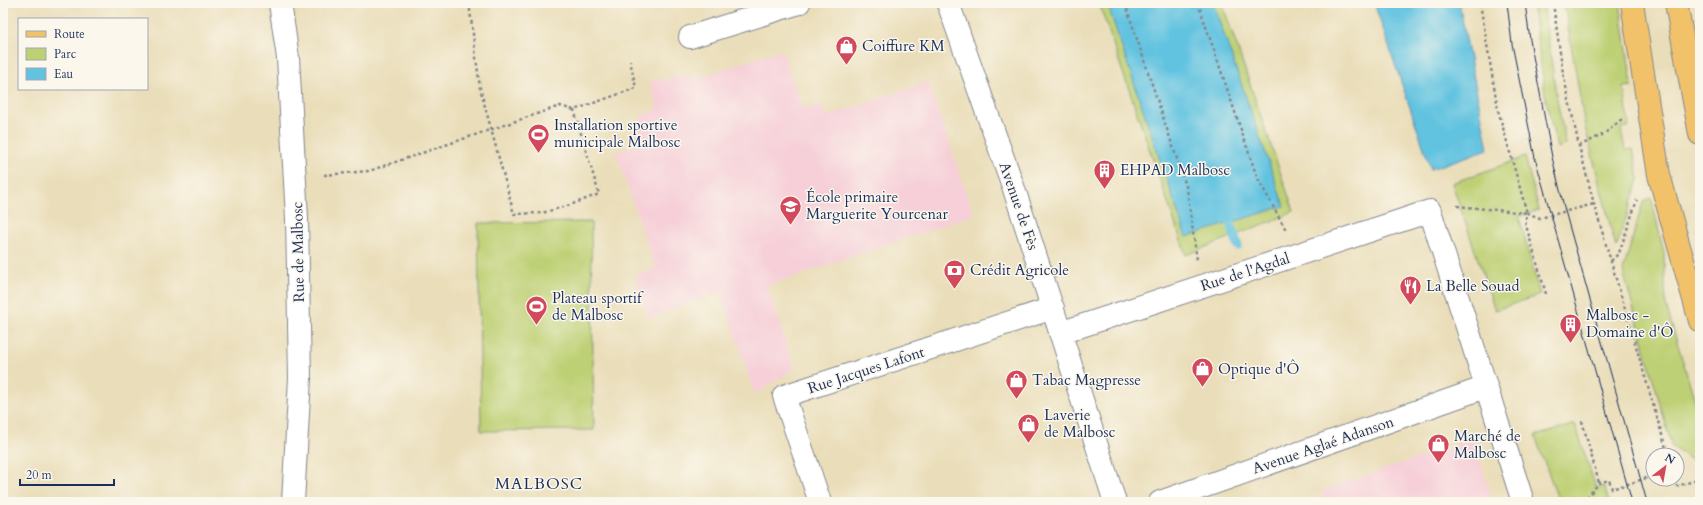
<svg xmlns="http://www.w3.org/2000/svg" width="1703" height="505" font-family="Cardo,serif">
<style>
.built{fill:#f6cfd8}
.green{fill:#bed074;stroke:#6c8069}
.water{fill:#62c3e0;stroke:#3e799f}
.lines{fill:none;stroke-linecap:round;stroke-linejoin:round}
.stream{stroke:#62c3e0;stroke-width:9}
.minor-casing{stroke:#82868c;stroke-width:24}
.major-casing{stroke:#82868c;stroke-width:24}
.path{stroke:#82868c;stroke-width:2.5;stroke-dasharray:3 3;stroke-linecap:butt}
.minor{stroke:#fff;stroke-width:22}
.major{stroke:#f2c26a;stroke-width:22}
.tram{stroke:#1b2f5e;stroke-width:1}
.labels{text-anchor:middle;stroke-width:3;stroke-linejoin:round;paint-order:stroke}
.poi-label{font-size:15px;fill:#1b2f5e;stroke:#fbf7ec;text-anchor:start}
.street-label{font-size:15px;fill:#1b2f5e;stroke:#fbf7ec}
.neighbourhood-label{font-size:16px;letter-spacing:1px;fill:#1b2f5e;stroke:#fbf7ec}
</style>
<rect width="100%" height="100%" fill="#fbf7ec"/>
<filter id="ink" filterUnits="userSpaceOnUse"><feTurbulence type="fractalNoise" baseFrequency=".025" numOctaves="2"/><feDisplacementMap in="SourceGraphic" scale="8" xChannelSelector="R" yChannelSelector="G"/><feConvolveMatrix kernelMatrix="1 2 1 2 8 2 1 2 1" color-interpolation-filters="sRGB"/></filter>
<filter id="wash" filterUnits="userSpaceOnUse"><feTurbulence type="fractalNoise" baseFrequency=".012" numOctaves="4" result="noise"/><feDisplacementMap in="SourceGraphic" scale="16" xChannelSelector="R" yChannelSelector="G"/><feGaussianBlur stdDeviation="0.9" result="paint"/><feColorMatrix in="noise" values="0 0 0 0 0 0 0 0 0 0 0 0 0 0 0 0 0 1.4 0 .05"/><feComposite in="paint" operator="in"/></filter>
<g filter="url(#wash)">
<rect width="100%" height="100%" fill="#eadeba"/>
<path class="built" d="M782 50 803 110 821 104 826 117 928 82 974 215 767 286 795 368 755 394 721 292 649 318 635 276 656 269 616 153 639 144 635 130 642 127 639 117 658 109 649 82 689 75 691 80Z
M1473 439 1493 502H1325L1321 491Z"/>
<path class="green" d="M1099 3H1222L1294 212 1186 255Z
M1532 3H1543L1557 100 1566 145 1557 148 1546 100Z
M1564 3H1620L1632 86 1624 87 1629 127 1621 128 1625 150 1633 149 1639 180 1616 248 1585 127Z
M1525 157 1539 210 1519 217 1540 295 1495 310 1452 183Z
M1651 197 1664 253 1666 306 1700 417V461L1692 460 1672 447 1623 271 1643 202Z
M591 222 594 430 481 431 478 223Z
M1575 424 1596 488 1604 486 1609 502H1559L1535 436Z"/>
<path class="water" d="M1107 3H1213L1284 206 1186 237Z
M1374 3H1459L1488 149 1431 169Z"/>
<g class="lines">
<path class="stream" d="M1227 212 1238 246"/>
</g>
</g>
<g filter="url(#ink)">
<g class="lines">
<defs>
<path id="minor" d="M280 3 288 58 297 218 300 378 293 502
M948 3 1013 186 1115 502
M690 37 799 3
M1060 333 1430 211 1523 502
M820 502 784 396 1053 308
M1160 502 1486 387"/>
<path id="major" d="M1632 3 1659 175 1700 321
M1676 3 1700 134"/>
</defs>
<use href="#minor" class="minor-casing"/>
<use href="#major" class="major-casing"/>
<path class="path" d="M469 3 480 88 514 214 542 213 570 205 599 194 574 110
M1125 3 1187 189 1197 260
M1198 3 1257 177 1286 230
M1553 3 1563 73 1579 146 1594 204 1668 455
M1579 146 1604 134 1622 119
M324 175 369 171 560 106 574 110 636 88 630 61
M1457 206 1527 213 1498 110 1480 3
M1611 261 1619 253 1637 200
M1546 294 1525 222 1527 213 1540 218 1594 204
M1582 421 1599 483
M1675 479 1677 486 1700 479
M1583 502 1599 483 1609 480 1612 489 1653 476"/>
<use href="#minor" class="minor"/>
<use href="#major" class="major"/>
<path class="tram" d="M1507 3 1512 44 1535 158 1632 502
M1525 3 1530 40 1552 157 1565 211 1647 502"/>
</g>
</g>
<defs>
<symbol id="shop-pin" viewBox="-11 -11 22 30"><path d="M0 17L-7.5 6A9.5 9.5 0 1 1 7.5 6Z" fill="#d1495b" stroke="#fbf7ec"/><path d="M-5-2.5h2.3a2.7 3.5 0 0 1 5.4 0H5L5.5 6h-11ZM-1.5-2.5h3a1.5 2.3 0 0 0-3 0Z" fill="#fff"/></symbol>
<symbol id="stadium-pin" viewBox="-11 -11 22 30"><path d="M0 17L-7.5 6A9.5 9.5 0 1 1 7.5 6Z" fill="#d1495b" stroke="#fbf7ec"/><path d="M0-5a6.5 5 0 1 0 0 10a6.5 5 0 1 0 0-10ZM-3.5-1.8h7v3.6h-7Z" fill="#fff"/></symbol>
<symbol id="building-pin" viewBox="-11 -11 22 30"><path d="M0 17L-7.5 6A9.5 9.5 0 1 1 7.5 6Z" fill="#d1495b" stroke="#fbf7ec"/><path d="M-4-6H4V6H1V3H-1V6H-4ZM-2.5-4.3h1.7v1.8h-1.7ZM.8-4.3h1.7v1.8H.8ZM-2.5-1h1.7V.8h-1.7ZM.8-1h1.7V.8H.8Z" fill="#fff"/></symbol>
<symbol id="school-pin" viewBox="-11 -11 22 30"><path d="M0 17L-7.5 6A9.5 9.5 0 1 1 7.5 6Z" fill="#d1495b" stroke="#fbf7ec"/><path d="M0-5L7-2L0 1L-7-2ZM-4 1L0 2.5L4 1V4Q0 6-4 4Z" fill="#fff"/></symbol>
<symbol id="bank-pin" viewBox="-11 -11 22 30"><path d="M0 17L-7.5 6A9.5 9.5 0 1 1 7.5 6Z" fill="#d1495b" stroke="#fbf7ec"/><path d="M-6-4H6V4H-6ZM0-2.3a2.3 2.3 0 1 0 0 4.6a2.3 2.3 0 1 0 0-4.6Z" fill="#fff"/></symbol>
<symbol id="restaurant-pin" viewBox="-11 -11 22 30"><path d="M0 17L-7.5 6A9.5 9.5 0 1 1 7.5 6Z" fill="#d1495b" stroke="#fbf7ec"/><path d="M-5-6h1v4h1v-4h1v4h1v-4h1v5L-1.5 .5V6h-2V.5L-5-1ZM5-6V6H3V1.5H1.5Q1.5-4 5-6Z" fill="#fff"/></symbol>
</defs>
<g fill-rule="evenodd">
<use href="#shop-pin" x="834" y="34" width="25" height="34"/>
<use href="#stadium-pin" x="526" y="122" width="25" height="34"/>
<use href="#building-pin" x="1092" y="158" width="25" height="34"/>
<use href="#school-pin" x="778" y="194" width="25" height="34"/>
<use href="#bank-pin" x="942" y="258" width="25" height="34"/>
<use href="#restaurant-pin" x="1398" y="274" width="25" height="34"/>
<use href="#stadium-pin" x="524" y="294" width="25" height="34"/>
<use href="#building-pin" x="1558" y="312" width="25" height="34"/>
<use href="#shop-pin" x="1190" y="356" width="25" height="34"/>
<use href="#shop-pin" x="1004" y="368" width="25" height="34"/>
<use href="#shop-pin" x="1016" y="412" width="25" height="34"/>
<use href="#shop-pin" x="1426" y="432" width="25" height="34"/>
</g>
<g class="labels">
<g class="poi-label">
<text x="862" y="51">Coiffure KM</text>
<text x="554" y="130">Installation sportive<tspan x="554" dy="17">municipale Malbosc</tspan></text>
<text x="1120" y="175">EHPAD Malbosc</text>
<text x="806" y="202">École primaire<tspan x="806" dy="17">Marguerite Yourcenar</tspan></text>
<text x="970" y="275">Crédit Agricole</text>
<text x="1426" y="291">La Belle Souad</text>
<text x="552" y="303">Plateau sportif<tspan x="552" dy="17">de Malbosc</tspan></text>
<text x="1586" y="320">Malbosc -<tspan x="1586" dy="17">Domaine d'Ô</tspan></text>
<text x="1218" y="374">Optique d'Ô</text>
<text x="1032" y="385">Tabac Magpresse</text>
<text x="1044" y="420">Laverie<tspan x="1044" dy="17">de Malbosc</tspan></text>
<text x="1454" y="441">Marché de<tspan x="1454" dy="17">Malbosc</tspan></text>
</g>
<g class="street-label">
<text transform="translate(1019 206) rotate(71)" y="5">Avenue de Fès</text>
<text transform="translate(298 252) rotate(-91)" y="5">Rue de Malbosc</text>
<text transform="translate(1245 272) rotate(-18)" y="5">Rue de l'Agdal</text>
<text transform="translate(866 370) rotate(-18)" y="5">Rue Jacques Lafont</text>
<text transform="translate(1323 445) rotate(-19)" y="5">Avenue Aglaé Adanson</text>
</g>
<g class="neighbourhood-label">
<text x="539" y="489">MALBOSC</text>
</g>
</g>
<rect width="1703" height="505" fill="none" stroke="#fbf7ec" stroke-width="16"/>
<rect x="18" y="18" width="130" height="72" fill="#fbf7ec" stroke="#a1a7b3"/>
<rect x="26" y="31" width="20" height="6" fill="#f2c26a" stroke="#a1a7b3"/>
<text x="54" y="38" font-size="12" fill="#1b2f5e">Route</text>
<rect x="26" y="48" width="20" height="12" fill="#bed074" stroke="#a1a7b3"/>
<text x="54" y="58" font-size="12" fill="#1b2f5e">Parc</text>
<rect x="26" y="68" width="20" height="12" fill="#62c3e0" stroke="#a1a7b3"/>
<text x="54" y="78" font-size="12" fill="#1b2f5e">Eau</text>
<g transform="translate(1665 467) rotate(31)"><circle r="19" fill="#fbf7ec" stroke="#a1a7b3"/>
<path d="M0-3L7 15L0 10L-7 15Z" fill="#d1495b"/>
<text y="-6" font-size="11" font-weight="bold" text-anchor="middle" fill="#1b2f5e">N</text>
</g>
<path d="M20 479v6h94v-6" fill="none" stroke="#1b2f5e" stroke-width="2"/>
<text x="26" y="479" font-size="12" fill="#1b2f5e" stroke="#fbf7ec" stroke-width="3" paint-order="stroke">20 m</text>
</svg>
